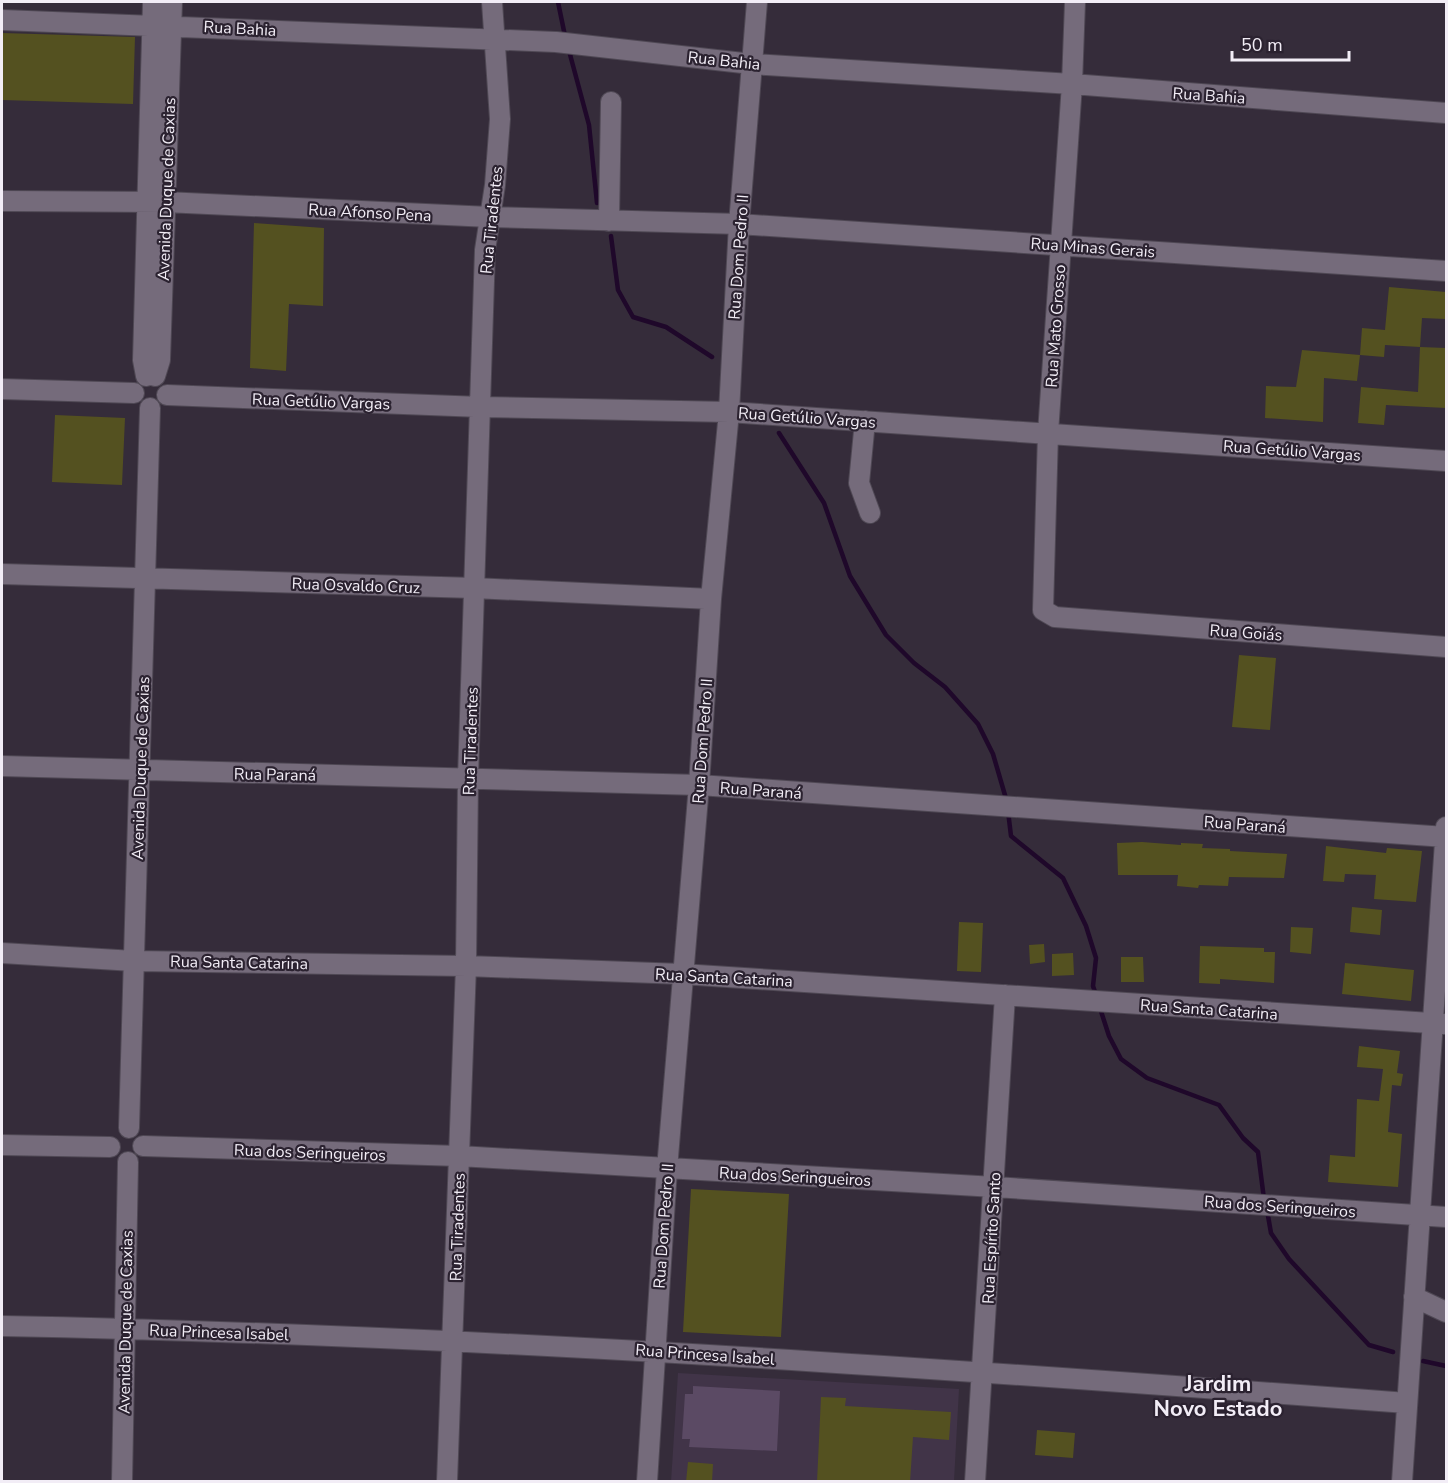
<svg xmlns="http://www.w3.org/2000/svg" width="1448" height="1483" font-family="'Nunito Sans',sans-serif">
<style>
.built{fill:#413448}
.green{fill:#5b4a64}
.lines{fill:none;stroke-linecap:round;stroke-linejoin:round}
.stream{stroke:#1f082a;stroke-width:4.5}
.building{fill:#545120}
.minor-casing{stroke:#4f4854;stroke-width:22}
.minor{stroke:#756b7b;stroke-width:20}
.labels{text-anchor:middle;stroke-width:4.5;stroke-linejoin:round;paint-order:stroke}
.street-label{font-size:16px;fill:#f2edf6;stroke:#2b2230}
.district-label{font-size:22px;font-weight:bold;fill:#f2edf6;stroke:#2b2230}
</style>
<rect width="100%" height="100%" fill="#352c3a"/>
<path class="built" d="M678 1373 959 1389 954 1481 671 1482Z"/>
<path class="green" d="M693 1386 780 1391 777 1451 689 1447 690 1439H682L685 1394H693Z"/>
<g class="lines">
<path class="stream" d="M558 2 565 36
M568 47 589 125 597 203
M611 236 618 290 633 317 666 327 712 357
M779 433 824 503 850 576 886 635 914 663 945 687 978 724 993 754 1007 802
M1008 811 1011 836 1063 878 1086 926 1096 958 1093 986 1096 995
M1099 1005 1109 1036 1121 1059 1147 1078 1219 1105 1243 1138 1258 1152 1264 1199
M1267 1210 1271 1233 1289 1259 1369 1345 1393 1352
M1423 1361 1446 1366"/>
</g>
<path class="building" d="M2 33 135 37 133 104 2 100Z
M254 223 324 228 323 306 289 304 286 371 250 368Z
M1389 287 1446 292V319L1422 318 1420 347 1385 345 1384 357 1360 355 1362 328 1385 330Z
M1420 347 1446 348V408L1386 405 1384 425 1358 423 1361 387 1418 392Z
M1302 350 1360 355 1357 381 1324 378 1323 422 1265 418 1266 386 1296 387Z
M55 415 125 418 122 485 52 482Z
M1239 655 1276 658 1270 730 1232 727Z
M1142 842 1181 845V843L1203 844 1202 848 1230 849V851L1287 854 1284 878 1229 877 1228 886 1199 885 1198 888 1177 886 1178 875H1118L1117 843Z
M1326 846 1386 853 1387 848 1422 851 1416 902 1374 899 1376 875 1345 874 1344 882 1323 881Z
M1352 907 1382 910 1380 935 1350 932Z
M959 922 983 923 981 972 957 971Z
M1291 927 1313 928 1311 954 1290 952Z
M1044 944 1045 962 1030 964 1029 945Z
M1200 946 1264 948V952H1275L1274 983 1220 979V984L1199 983Z
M1073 953 1074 975 1052 976V954Z
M1121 957H1143L1144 982H1121Z
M1345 963 1414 970 1411 1001 1342 994Z
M1359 1046 1400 1051 1397 1073 1403 1074 1401 1086 1392 1085 1388 1132 1402 1134 1398 1187 1328 1182 1330 1155 1355 1157 1357 1099 1379 1101 1383 1069 1357 1067Z
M691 1189 789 1194 781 1337 683 1332Z
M821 1397 846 1398 845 1406 951 1412 949 1440 913 1437 910 1482H817Z
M1037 1430 1075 1433 1073 1458 1035 1455Z
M688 1462 713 1464 712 1482H686Z"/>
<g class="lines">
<defs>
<path id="minor" d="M1075 2 1072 84 1048 433 1043 610 1055 617 1446 647
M2 20 556 42 752 64 1072 84 1446 113
M2 201 165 202 490 217 739 224 1446 271
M609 221 611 102
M146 376 143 360 153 2
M155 376 160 360 172 2
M2 389 134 393
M167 395 481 407 729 412 1446 461
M865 421 859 483 870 513
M2 574 474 588 711 599
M2 766 699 785 1446 837
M2 953 134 961 466 966 682 974 1446 1024
M129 1128 150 408
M2 1145 110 1147
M143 1146 459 1156 995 1187 1446 1217
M1414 1297 1446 1312
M2 1326C471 1335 939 1368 1407 1403
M122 1482 128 1162
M447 1482 466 966 468 778 485 250 495 185 500 119 492 2
M647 1482 667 1169 699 785 711 599 729 412 739 224 757 2
M975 1482 1005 995
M1402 1482 1446 827"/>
</defs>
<use href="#minor" class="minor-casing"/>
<use href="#minor" class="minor"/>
</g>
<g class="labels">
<g class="street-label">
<text transform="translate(240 28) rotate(3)" y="6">Rua Bahia</text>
<text transform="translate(724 60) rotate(6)" y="6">Rua Bahia</text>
<text transform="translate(1209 95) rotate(4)" y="6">Rua Bahia</text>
<text transform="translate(166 189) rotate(-88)" y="6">Avenida Duque de Caxias</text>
<text transform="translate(370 212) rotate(3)" y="6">Rua Afonso Pena</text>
<text transform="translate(491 220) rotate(-84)" y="6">Rua Tiradentes</text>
<text transform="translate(1093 247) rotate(4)" y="6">Rua Minas Gerais</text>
<text transform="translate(738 257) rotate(-86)" y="6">Rua Dom Pedro II</text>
<text transform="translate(1055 326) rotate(-86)" y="6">Rua Mato Grosso</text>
<text transform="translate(321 401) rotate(2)" y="6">Rua Getúlio Vargas</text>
<text transform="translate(807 417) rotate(4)" y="6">Rua Getúlio Vargas</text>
<text transform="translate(1292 450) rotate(4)" y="6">Rua Getúlio Vargas</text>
<text transform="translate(356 585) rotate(2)" y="6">Rua Osvaldo Cruz</text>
<text transform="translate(1246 632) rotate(4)" y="6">Rua Goiás</text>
<text transform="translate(470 741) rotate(-88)" y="6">Rua Tiradentes</text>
<text transform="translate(702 741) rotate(-86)" y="6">Rua Dom Pedro II</text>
<text transform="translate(140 768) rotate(-88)" y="6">Avenida Duque de Caxias</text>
<text transform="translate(275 774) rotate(1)" y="6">Rua Paraná</text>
<text transform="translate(761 790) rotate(4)" y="6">Rua Paraná</text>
<text transform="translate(1245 824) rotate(4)" y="6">Rua Paraná</text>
<text transform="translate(239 962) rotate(1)" y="6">Rua Santa Catarina</text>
<text transform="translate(724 977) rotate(3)" y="6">Rua Santa Catarina</text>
<text transform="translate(1209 1009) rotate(4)" y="6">Rua Santa Catarina</text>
<text transform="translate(310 1152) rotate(2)" y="6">Rua dos Seringueiros</text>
<text transform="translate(795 1176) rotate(3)" y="6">Rua dos Seringueiros</text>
<text transform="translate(1280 1206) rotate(4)" y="6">Rua dos Seringueiros</text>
<text transform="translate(663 1226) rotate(-86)" y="6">Rua Dom Pedro II</text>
<text transform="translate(457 1227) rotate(-88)" y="6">Rua Tiradentes</text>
<text transform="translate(991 1238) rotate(-87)" y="6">Rua Espírito Santo</text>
<text transform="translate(125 1322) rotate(-89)" y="6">Avenida Duque de Caxias</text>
<text transform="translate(219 1332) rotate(2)" y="6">Rua Princesa Isabel</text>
<text transform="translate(705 1354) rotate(4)" y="6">Rua Princesa Isabel</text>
</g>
<g class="district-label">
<text x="1218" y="1391">Jardim<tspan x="1218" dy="25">Novo Estado</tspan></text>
</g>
</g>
<rect width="1448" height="1483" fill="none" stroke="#f2edf6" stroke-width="6"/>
<path d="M1232 51v9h117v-9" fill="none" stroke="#f2edf6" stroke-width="3"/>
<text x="1241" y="51" font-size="18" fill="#f2edf6" stroke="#2b2230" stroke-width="4.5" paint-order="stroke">50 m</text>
</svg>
